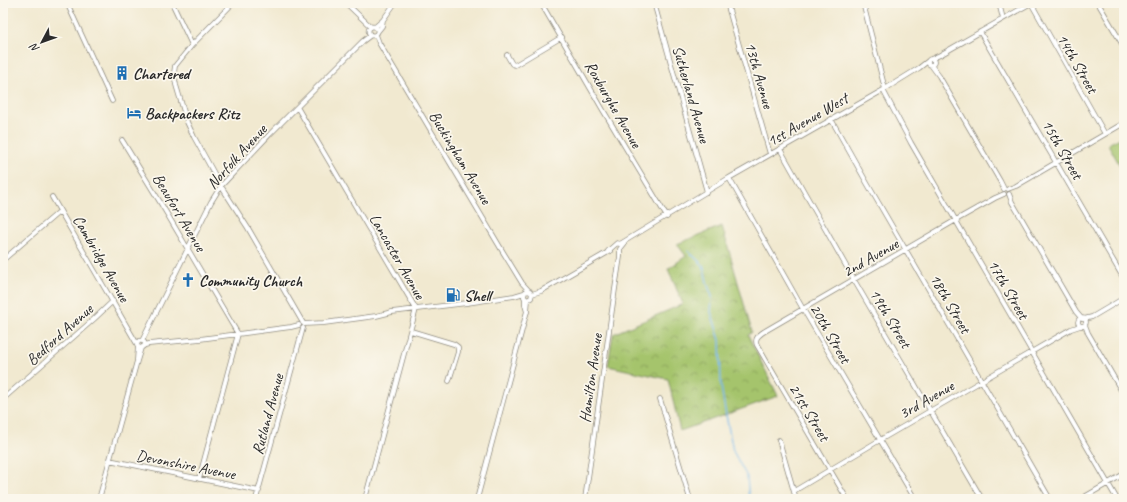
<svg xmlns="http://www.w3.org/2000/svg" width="1127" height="502" font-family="Caveat,sans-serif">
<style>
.park{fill:url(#park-crowns);stroke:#68784c}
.garden{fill:#a5c46c;stroke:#68784c}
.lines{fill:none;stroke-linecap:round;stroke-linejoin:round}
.stream{stroke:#76b8eb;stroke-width:1.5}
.minor-casing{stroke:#8e8a7e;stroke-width:5.5}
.minor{stroke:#fff;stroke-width:4}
.labels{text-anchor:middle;stroke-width:3.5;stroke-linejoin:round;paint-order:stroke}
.street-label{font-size:16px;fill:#2b2b2b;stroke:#fbf7ec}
.poi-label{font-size:16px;font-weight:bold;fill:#2b2b2b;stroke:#fbf7ec;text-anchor:start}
</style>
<defs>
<pattern id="park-crowns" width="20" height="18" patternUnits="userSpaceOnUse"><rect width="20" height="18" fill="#a5c46c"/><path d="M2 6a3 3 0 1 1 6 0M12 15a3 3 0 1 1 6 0" fill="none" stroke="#879f59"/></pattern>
</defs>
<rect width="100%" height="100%" fill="#fbf7ec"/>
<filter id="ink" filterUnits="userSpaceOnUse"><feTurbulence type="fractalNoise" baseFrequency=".025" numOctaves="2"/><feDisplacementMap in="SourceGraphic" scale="8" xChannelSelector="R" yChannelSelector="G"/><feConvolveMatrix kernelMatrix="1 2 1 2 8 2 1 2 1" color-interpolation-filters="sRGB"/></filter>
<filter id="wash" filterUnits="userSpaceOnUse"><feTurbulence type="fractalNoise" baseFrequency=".012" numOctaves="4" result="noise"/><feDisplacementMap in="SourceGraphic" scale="16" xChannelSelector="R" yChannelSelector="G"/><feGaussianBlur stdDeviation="0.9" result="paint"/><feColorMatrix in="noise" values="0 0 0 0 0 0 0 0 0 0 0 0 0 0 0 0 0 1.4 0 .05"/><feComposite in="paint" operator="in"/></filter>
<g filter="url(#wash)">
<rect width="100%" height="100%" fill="#f1e9d0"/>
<path class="park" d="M722 226 752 332 748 335 778 396 680 431 668 379 608 366 613 334 683 304 668 269 686 256 677 244Z"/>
<path class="garden" d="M1124 136V173L1108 144Z"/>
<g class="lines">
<path class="stream" d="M688 251 703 265 708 286 712 296 711 312 720 340 721 386 725 410 733 451 747 477 749 499"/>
</g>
</g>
<g filter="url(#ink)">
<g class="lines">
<defs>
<path id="minor" d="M67 3 112 101
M172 3 192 45
M233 3 192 45 175 66 174 73 176 85 187 122 194 137 221 186 248 228 303 323
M346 3 371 27
M541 3 603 110 667 217
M654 3 707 192
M727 3 770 154
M863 3 885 89
M999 3 1003 19
M1031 3 1105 134
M1098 3 1124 47
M368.5 31a4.5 4.5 0 1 1 9 0a4.5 4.5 0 1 1-9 0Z
M375 27 383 20
M378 31 382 26 383 20 395 3
M980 32 1124 279
M376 35 379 43 503 252 522 283 532 294 531 298 527 300 524 297V295L525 292 530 291
M507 55 512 64 515 65 562 37
M931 59 940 55 1031 3
M928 62a3 3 0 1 1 6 0a3 3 0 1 1-6 0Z
M931 65 939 76 1000 181 1004 189
M883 90 911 143 1117 499
M297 107 416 309 365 499
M831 119 867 183 1050 499
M122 140 160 202 238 334 199 479
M780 149 854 280 982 499
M729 178 803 309 915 499
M1008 189 1016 186 1124 123
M1009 194 1012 202 1076 312 1082 319
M52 197 137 344
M608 251 617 243 620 244 729 178 885 89 919 68 928 61
M3 260 60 211
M532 294 541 291 610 251
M525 299V305L527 312
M1078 322a4 4 0 1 1 8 0a4 4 0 1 1-8 0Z
M1084 319 1092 317 1124 298
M304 324 324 323 376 316 392 312 467 303 514 296 524 293
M1085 325 1088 333 1124 395
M411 331 454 344 458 347V352L449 381
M142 341 211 202 221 186 270 134 363 41 371 35
M145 345C145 341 142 340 139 341L137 344 138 347 141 348 145 345 149 344 200 339 291 327 299 325
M137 360 138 347
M3 399 94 319 113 301
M660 399 690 499
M779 440 796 499
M109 460 259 491
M794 491 880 440 1071 329 1080 326
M99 499 137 361 141 348
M256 499 303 328
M477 499 527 311 528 300
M585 499 615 289 620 257V249L624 244
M847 499 757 345C754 338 759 335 765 331L956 220 995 198 1004 194
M1081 499 1124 474"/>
</defs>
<use href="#minor" class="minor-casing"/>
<use href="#minor" class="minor"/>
</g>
</g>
<defs>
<symbol id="building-bare" viewBox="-9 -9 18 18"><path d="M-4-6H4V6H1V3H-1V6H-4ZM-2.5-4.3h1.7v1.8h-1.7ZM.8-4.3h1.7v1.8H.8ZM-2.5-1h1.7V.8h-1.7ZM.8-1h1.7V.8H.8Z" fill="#1f6fb2" stroke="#fbf7ec" stroke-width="2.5" paint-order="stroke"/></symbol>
<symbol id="hotel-bare" viewBox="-9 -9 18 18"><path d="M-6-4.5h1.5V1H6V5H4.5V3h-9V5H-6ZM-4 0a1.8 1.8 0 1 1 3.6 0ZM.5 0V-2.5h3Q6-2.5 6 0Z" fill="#1f6fb2" stroke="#fbf7ec" stroke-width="2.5" paint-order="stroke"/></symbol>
<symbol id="church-bare" viewBox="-9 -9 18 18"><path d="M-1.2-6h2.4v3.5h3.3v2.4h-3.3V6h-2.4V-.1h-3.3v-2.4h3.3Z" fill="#1f6fb2" stroke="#fbf7ec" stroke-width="2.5" paint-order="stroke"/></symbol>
<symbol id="fuel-bare" viewBox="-9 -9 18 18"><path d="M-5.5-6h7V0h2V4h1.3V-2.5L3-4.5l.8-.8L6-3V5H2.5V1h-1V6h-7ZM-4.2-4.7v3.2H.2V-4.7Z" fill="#1f6fb2" stroke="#fbf7ec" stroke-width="2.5" paint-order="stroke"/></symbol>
</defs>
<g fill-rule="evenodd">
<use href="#building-bare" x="112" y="63" width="20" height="20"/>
<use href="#hotel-bare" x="124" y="103" width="20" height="20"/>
<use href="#church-bare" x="178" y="270" width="20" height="20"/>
<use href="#fuel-bare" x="443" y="285" width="20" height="20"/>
</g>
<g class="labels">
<g class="street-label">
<text transform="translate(1078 63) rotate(60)" y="6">14th Street</text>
<text transform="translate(760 75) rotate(74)" y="6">13th Avenue</text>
<text transform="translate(692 94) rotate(74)" y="6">Sutherland Avenue</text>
<text transform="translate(614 104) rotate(60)" y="6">Roxburghe Avenue</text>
<text transform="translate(807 119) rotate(-30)" y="6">1st Avenue West</text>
<text transform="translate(1063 149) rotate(60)" y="6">15th Street</text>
<text transform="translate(236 156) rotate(-48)" y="6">Norfolk Avenue</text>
<text transform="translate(461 157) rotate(59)" y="6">Buckingham Avenue</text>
<text transform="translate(180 212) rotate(59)" y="6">Beaufort Avenue</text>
<text transform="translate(398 256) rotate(60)" y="6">Lancaster Avenue</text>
<text transform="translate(870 257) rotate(-30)" y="6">2nd Avenue</text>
<text transform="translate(102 258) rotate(60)" y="6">Cambridge Avenue</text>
<text transform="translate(1009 289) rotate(60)" y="6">17th Street</text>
<text transform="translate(951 303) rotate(60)" y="6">18th Street</text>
<text transform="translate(891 318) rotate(59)" y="6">19th Street</text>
<text transform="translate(831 333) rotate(60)" y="6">20th Street</text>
<text transform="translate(59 334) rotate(-42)" y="6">Bedford Avenue</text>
<text transform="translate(590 378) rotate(-82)" y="6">Hamilton Avenue</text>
<text transform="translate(926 399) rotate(-30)" y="6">3rd Avenue</text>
<text transform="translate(810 412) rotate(59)" y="6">21st Street</text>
<text transform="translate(267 414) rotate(-75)" y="6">Rutland Avenue</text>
<text transform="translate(186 464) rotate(11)" y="6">Devonshire Avenue</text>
</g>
<g class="poi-label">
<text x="133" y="79">Chartered</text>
<text x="145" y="119">Backpackers Ritz</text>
<text x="199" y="286">Community Church</text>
<text x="464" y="301">Shell</text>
</g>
</g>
<rect width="1127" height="502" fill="none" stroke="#fbf7ec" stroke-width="16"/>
<g transform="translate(42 42) rotate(229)" stroke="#fbf7ec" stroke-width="3" paint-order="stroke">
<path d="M0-3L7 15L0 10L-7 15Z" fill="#2b2b2b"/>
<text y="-6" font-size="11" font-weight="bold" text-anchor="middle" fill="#2b2b2b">N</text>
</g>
</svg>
